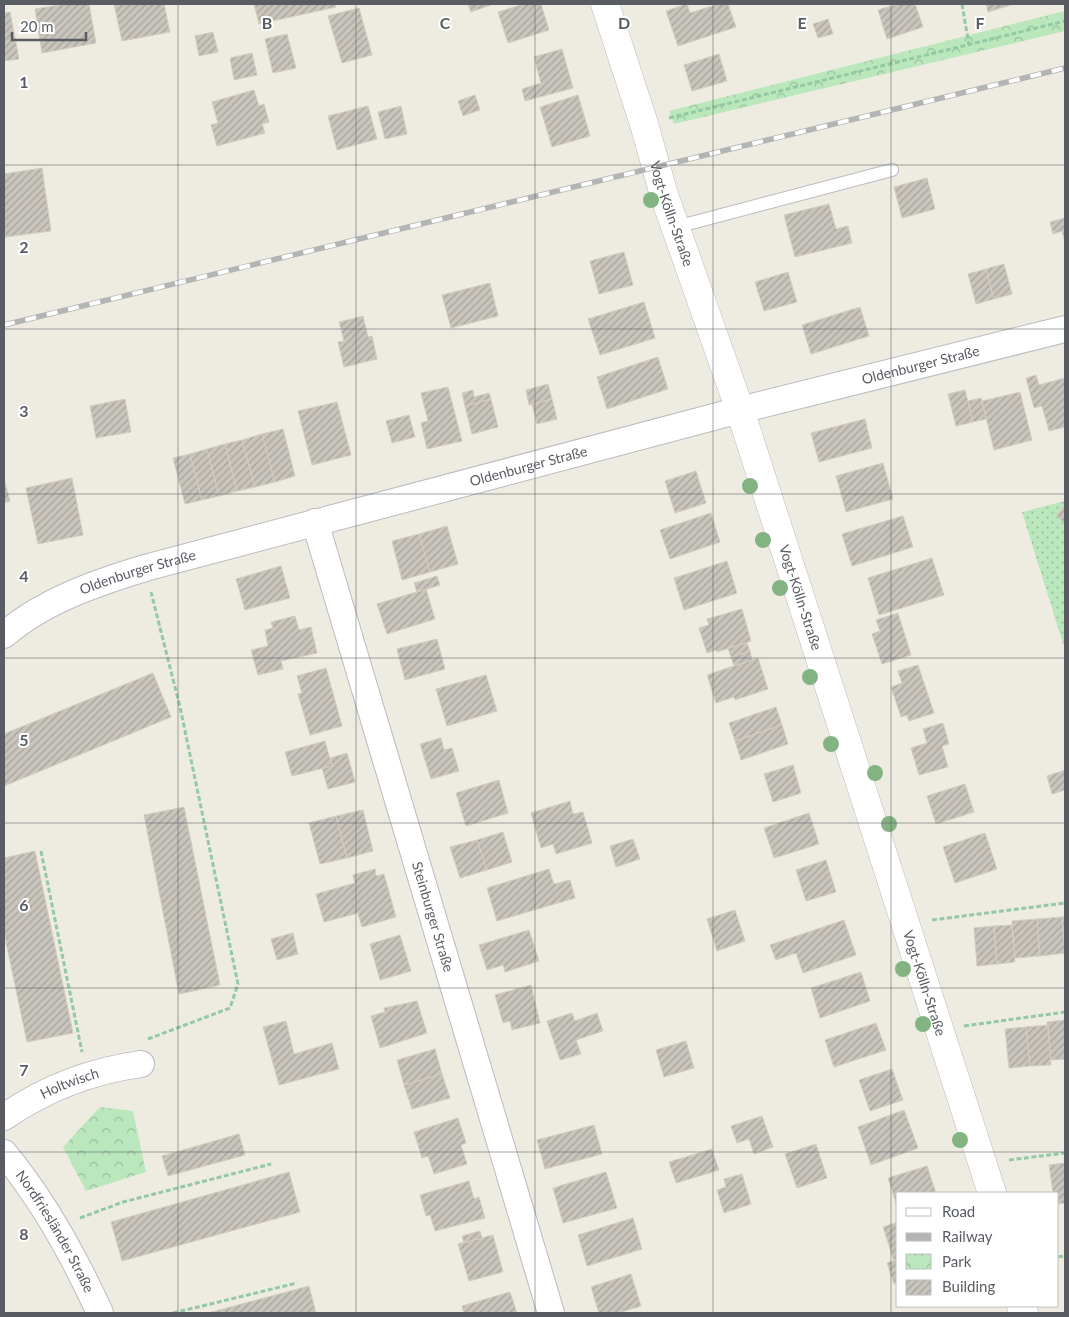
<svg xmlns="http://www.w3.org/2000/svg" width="1069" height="1317" font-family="Lato,sans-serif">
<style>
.grass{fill:url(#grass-dots)}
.park{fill:url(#park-crowns)}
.building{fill:url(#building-hatch);stroke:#d3cdbe}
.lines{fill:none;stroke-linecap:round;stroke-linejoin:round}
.service-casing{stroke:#b9bbc1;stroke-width:14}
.minor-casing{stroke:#b9bbc1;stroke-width:28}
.tertiary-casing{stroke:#b9bbc1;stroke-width:29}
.path{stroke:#93c9a4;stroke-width:3;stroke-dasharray:5 2.5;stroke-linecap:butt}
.service{stroke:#fff;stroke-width:12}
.minor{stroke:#fff;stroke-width:26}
.tertiary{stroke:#fff;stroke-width:28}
.rail-casing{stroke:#b3b4b4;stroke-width:5.5}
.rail{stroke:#fff;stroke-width:4;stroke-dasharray:11;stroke-linecap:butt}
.tree{fill:#84b382}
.grid{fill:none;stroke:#595d63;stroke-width:1;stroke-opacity:0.55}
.labels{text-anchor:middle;stroke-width:4;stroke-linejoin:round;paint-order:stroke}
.street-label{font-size:14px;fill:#595d63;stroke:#fff}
.grid-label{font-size:16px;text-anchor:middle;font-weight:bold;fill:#595d63;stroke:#fff;stroke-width:4;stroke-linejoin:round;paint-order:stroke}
</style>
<defs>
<pattern id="grass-dots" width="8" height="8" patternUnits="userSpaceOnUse" patternTransform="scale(1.25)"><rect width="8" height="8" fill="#bae8bc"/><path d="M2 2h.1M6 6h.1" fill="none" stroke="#9abf9c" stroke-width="1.8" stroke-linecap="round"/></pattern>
<pattern id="park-crowns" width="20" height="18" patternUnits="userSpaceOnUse" patternTransform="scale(1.25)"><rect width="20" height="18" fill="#bae8bc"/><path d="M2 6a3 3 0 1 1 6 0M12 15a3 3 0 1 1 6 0" fill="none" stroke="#9abf9c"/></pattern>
<pattern id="building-hatch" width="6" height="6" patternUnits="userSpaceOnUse" patternTransform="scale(1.25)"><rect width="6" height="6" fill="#c9c5bd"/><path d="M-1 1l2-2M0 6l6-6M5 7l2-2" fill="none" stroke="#a6a39d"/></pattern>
</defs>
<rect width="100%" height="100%" fill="#eeebe0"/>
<path class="grass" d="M1065 501V650L1022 512Z"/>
<path class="park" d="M1065 11V31L674 124 669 111Z
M100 1107 133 1111 146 1172 86 1191 63 1147Z"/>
<path class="building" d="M66 4H89L96 43 42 53 35 9Z
M114 4H164L170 32 122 41Z
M254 4H335L336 7 259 24Z
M468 4H491V5L471 12Z
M524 4H541L549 30 508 43 498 12Z
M687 4 690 13 719 4H728L736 27 678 46 666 11Z
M898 4H915L923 27 887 39 878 10Z
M986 4H1014L988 12Z
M359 8 372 55 342 63 328 16Z
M10 12 19 59 4 61V13Z
M828 19 833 34 818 38 813 24Z
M213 32 218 52 199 56 195 36Z
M287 34 296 68 273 73 265 39Z
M562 49 573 88 525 101 522 89 541 83 534 57Z
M252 53 257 75 234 80 230 58Z
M719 54 727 81 692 91 684 65Z
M254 90 259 106 264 104 269 122 262 124 265 133 217 146 211 125 218 123 212 102Z
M475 95 480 110 463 116 458 101Z
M578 95 590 136 552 147 540 107Z
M368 106 377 139 337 150 328 116Z
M401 106 407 134 385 139 378 112Z
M42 168 51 231 5 237 4 174Z
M927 178 935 209 902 218 894 187Z
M829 204 836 229 848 226 852 243 795 257 784 215Z
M1065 218V242L1062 231 1053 234 1050 222Z
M624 252 633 285 599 294 590 261Z
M1004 264 1012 294 994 299 986 269Z
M986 269 994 299 976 304 968 274Z
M788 272 797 302 764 311 755 282Z
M490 283 498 316 451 328 442 295Z
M644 302 655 338 600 355 588 319Z
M860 307 869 336 811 354 802 325Z
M363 316 368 337 372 336 377 359 344 367 338 342 344 341 339 322Z
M658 357 668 389 607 409 597 377Z
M1036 375 1039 385 1065 378V427L1049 431 1042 406 1034 408 1026 378Z
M548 384 552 399 529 405 526 390Z
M448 387 462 441 427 449 421 423 428 421 421 393Z
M473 390 474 397 489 393 491 399 465 406 462 393Z
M965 390 973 422 956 426 948 394Z
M1020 392 1032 440 994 450 982 401Z
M981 398 986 419 973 422 968 401Z
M125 399 131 432 96 438 90 406Z
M491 399 498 427 472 434 465 406Z
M552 399 557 419 537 424 532 404Z
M337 402 351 455 312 465 298 411Z
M409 415 415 437 392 443 386 421Z
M865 419 872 448 819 462 811 433Z
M283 429 295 476 275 482 262 434Z
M262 434 275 482 255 487 242 440Z
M242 440 255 487 237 491 225 444Z
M225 444 237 491 219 496 207 449Z
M207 449 219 496 202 500 190 454Z
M190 454 202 500 185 504 173 458Z
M883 463 893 499 846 512 836 476Z
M696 471 706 503 675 513 665 481Z
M72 478 83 535 38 544 26 488Z
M4 479 10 501 4 503Z
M1065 505V524L1056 515Z
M711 513 720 542 670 559 660 530Z
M903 516 913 547 852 566 842 534Z
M447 526 458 564 430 572 419 534Z
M419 534 430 572 402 580 392 541Z
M932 558 944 595 879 615 868 578Z
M727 561 737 593 684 610 674 578Z
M281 566 290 598 245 610 236 579Z
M437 576 440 585 417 592 414 583Z
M426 589 435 619 387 634 377 604Z
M742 609 751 641 717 652 716 650 707 653 699 628 709 625 707 619Z
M898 613 911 655 882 664 872 634 880 631 876 620Z
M295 616 299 630 311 627 317 653 281 661 283 669 258 675 251 650 268 646 265 630 273 628 271 622Z
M437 639 445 669 405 680 397 649Z
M747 643 750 651 731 657 728 648Z
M750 651 752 660 734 666 731 657Z
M758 658 768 689 735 700 734 697 716 703 707 675Z
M918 665 934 713 909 721 907 715 901 717 891 687 902 683 898 671Z
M326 668 342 726 310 735 298 694 302 693 297 676Z
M153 673 171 717 4 786V734Z
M486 675 497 711 447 726 436 689Z
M776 707 782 725 735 741 729 723Z
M943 723 949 744 942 746 948 767 919 775 911 748 927 743 923 729Z
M782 725 788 744 741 760 735 741Z
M441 738 444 750 452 748 459 771 431 779 420 744Z
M325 741 332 766 292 776 285 752Z
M347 753 355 782 328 789 322 768 332 766 330 758Z
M793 765 801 793 773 802 764 774Z
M1065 770V790L1052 794 1047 776Z
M499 780 508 813 466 826 456 793Z
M965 784 974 812 936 824 927 796Z
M570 801 573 814 583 812 592 843 556 854 553 844 541 848 531 813Z
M184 807 220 985 179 994 144 815Z
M363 810 373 851 347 858 336 816Z
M809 813 819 844 774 858 764 828Z
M336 816 347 858 320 864 309 823Z
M503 832 512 862 487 870 477 840Z
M985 833 997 869 955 883 943 847Z
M633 839 640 859 616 867 610 846Z
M477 840 487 870 460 878 450 847Z
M35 851 73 1033 27 1042 4 933V858Z
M826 860 836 892 806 901 796 870Z
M375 869 376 876 384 874 396 917 362 927 358 913 324 922 316 894 355 883 353 875Z
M549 869 554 884 570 880 575 898 497 921 487 888Z
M735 910 745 941 717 951 707 919Z
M1062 917 1065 953 1040 956 1037 919Z
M1062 917H1065V953Z
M1037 919 1040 956 1015 958 1012 921Z
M844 920 856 955 803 973 796 953 776 960 770 945Z
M1012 925 1015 962 997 964 994 926Z
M994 926 997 964 977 966 974 928Z
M529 930 539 961 505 972 503 965 487 970 479 945Z
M293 933 298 954 277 960 271 939Z
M400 935 411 971 380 980 370 944Z
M861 972 870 1001 820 1018 811 988Z
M531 985 540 1023 512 1030 510 1021 503 1023 495 995Z
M417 1001 427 1033 380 1048 371 1016 385 1012 384 1008Z
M572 1013 575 1021 597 1013 603 1031 576 1040 581 1054 560 1060 547 1021Z
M1065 1020V1059L1051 1060 1047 1022Z
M286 1021 294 1054 332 1043 339 1069 279 1085 263 1027Z
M876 1023 886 1050 834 1067 825 1040Z
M1048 1025 1051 1065 1030 1066 1026 1027Z
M1026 1027 1030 1066 1009 1068 1005 1029Z
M686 1041 694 1068 664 1077 656 1050Z
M435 1049 442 1074 404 1085 397 1060Z
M892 1069 903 1100 870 1111 859 1080Z
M442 1074 450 1098 412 1109 404 1085Z
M904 1110 918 1148 871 1165 858 1127Z
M762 1116 773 1147 754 1154 749 1139 737 1143 731 1126Z
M458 1118 466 1143 461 1145 467 1164 434 1174 428 1156 422 1158 414 1132Z
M594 1125 602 1154 545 1169 537 1140Z
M239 1134 245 1155 168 1176 162 1156Z
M816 1144 827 1178 797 1188 785 1154Z
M712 1149 719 1170 676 1183 669 1162Z
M1065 1163V1203L1058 1204V1193H1053L1049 1165Z
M927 1166 936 1193H898L897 1206 888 1178Z
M289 1172 300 1212 122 1261 111 1222Z
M606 1172 617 1208 563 1223 553 1188Z
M742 1174 751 1204 724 1213 717 1190 726 1187 724 1179Z
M469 1181 474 1199 479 1197 485 1218 435 1231 430 1215 426 1216 420 1195Z
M633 1218 642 1249 587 1266 578 1235Z
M898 1222V1259L894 1261 883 1227Z
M480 1231 482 1238 464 1243 462 1236Z
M493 1235 503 1272 469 1281 458 1244Z
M898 1259V1269L890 1272 887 1263Z
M898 1269V1282L894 1284 890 1272Z
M631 1274 641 1306 618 1313H599L591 1287Z
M309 1286 316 1313H208Z
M510 1292 517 1313H464L462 1306Z"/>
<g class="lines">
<defs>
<path id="service" d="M676 227 892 170"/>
<g id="minor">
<path id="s1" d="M315 522 551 1313"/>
<path id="s2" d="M4 635C43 601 96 583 145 568L740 410 1065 329"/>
<path id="s3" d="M4 1117C46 1088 90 1071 141 1064"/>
<path id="s4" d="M4 1153C44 1201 74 1256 100 1313"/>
</g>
<g id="tertiary">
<path id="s5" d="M605 4 644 124 664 195 740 410 992 1193"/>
<path d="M1021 1306 1024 1313"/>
</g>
</defs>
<use href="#service" class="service-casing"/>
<use href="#minor" class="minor-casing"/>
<use href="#tertiary" class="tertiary-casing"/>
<path class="path" d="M962 4 969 45
M669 118 1065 21
M41 851 82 1052
M932 920 1065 903
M964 1026 1065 1012
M148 1039 230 1008 238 984 180 707 151 592
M1009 1160 1065 1153
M80 1218 123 1202 271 1164
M1058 1257 1065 1256
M173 1313 297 1283"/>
<use href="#service" class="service"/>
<use href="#minor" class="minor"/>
<use href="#tertiary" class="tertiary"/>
<defs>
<path id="rail" d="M4 325 1065 68"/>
</defs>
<use href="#rail" class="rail-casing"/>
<use href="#rail" class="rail"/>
</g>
<g class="tree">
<circle cx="651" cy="200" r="8"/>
<circle cx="750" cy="486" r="8"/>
<circle cx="763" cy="540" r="8"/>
<circle cx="780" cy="588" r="8"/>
<circle cx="810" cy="677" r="8"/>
<circle cx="831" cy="744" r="8"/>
<circle cx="875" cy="773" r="8"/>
<circle cx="889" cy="824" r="8"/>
<circle cx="903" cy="969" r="8"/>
<circle cx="923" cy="1024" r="8"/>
<circle cx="960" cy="1140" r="8"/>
</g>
<path class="grid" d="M178 4V1313M356 4V1313M535 4V1313M713 4V1313M891 4V1313M4 165H1065M4 329H1065M4 494H1065M4 658H1065M4 823H1065M4 988H1065M4 1152H1065"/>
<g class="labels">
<g class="street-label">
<text dy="5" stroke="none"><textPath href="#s5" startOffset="220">Vogt-Kölln-Straße</textPath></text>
<text dy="5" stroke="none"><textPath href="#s2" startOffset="959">Oldenburger Straße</textPath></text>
<text dy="5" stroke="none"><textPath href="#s2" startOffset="554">Oldenburger Straße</textPath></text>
<text dy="5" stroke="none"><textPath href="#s2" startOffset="149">Oldenburger Straße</textPath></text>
<text dy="5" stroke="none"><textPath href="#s5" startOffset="625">Vogt-Kölln-Straße</textPath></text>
<text dy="5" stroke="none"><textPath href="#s1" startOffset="412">Steinburger Straße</textPath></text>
<text dy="5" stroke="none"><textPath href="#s5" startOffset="1030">Vogt-Kölln-Straße</textPath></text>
<text dy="5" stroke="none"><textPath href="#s3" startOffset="74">Holtwisch</textPath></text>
<text dy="5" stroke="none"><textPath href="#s4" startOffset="94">Nordfriesländer Straße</textPath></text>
</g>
</g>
<g class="grid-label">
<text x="267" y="29">B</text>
<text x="445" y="29">C</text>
<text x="624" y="29">D</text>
<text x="802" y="29">E</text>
<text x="980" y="29">F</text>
<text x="24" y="88">1</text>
<text x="24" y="253">2</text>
<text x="24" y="417">3</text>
<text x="24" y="582">4</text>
<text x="24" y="746">5</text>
<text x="24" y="911">6</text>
<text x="24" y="1076">7</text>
<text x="24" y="1240">8</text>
</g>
<rect width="1069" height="1317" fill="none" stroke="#595d63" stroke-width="10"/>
<rect x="896" y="1192" width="162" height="115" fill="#ffffff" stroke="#bdbec1"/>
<rect x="906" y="1208" width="25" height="8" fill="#ffffff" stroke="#bdbec1"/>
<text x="942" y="1217" font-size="15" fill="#595d63">Road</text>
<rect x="906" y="1233" width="25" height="8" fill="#b3b4b4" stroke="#bdbec1"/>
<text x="942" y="1242" font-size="15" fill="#595d63">Railway</text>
<rect x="906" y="1254" width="25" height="15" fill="url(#park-crowns)" stroke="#bdbec1"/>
<text x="942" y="1267" font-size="15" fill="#595d63">Park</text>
<rect x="906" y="1280" width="25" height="15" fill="url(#building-hatch)" stroke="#bdbec1"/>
<text x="942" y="1292" font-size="15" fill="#595d63">Building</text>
<path d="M12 32v8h74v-8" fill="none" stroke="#595d63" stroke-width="2.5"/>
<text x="20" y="32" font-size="15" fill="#595d63" stroke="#ffffff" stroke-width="4" paint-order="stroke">20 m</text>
</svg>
